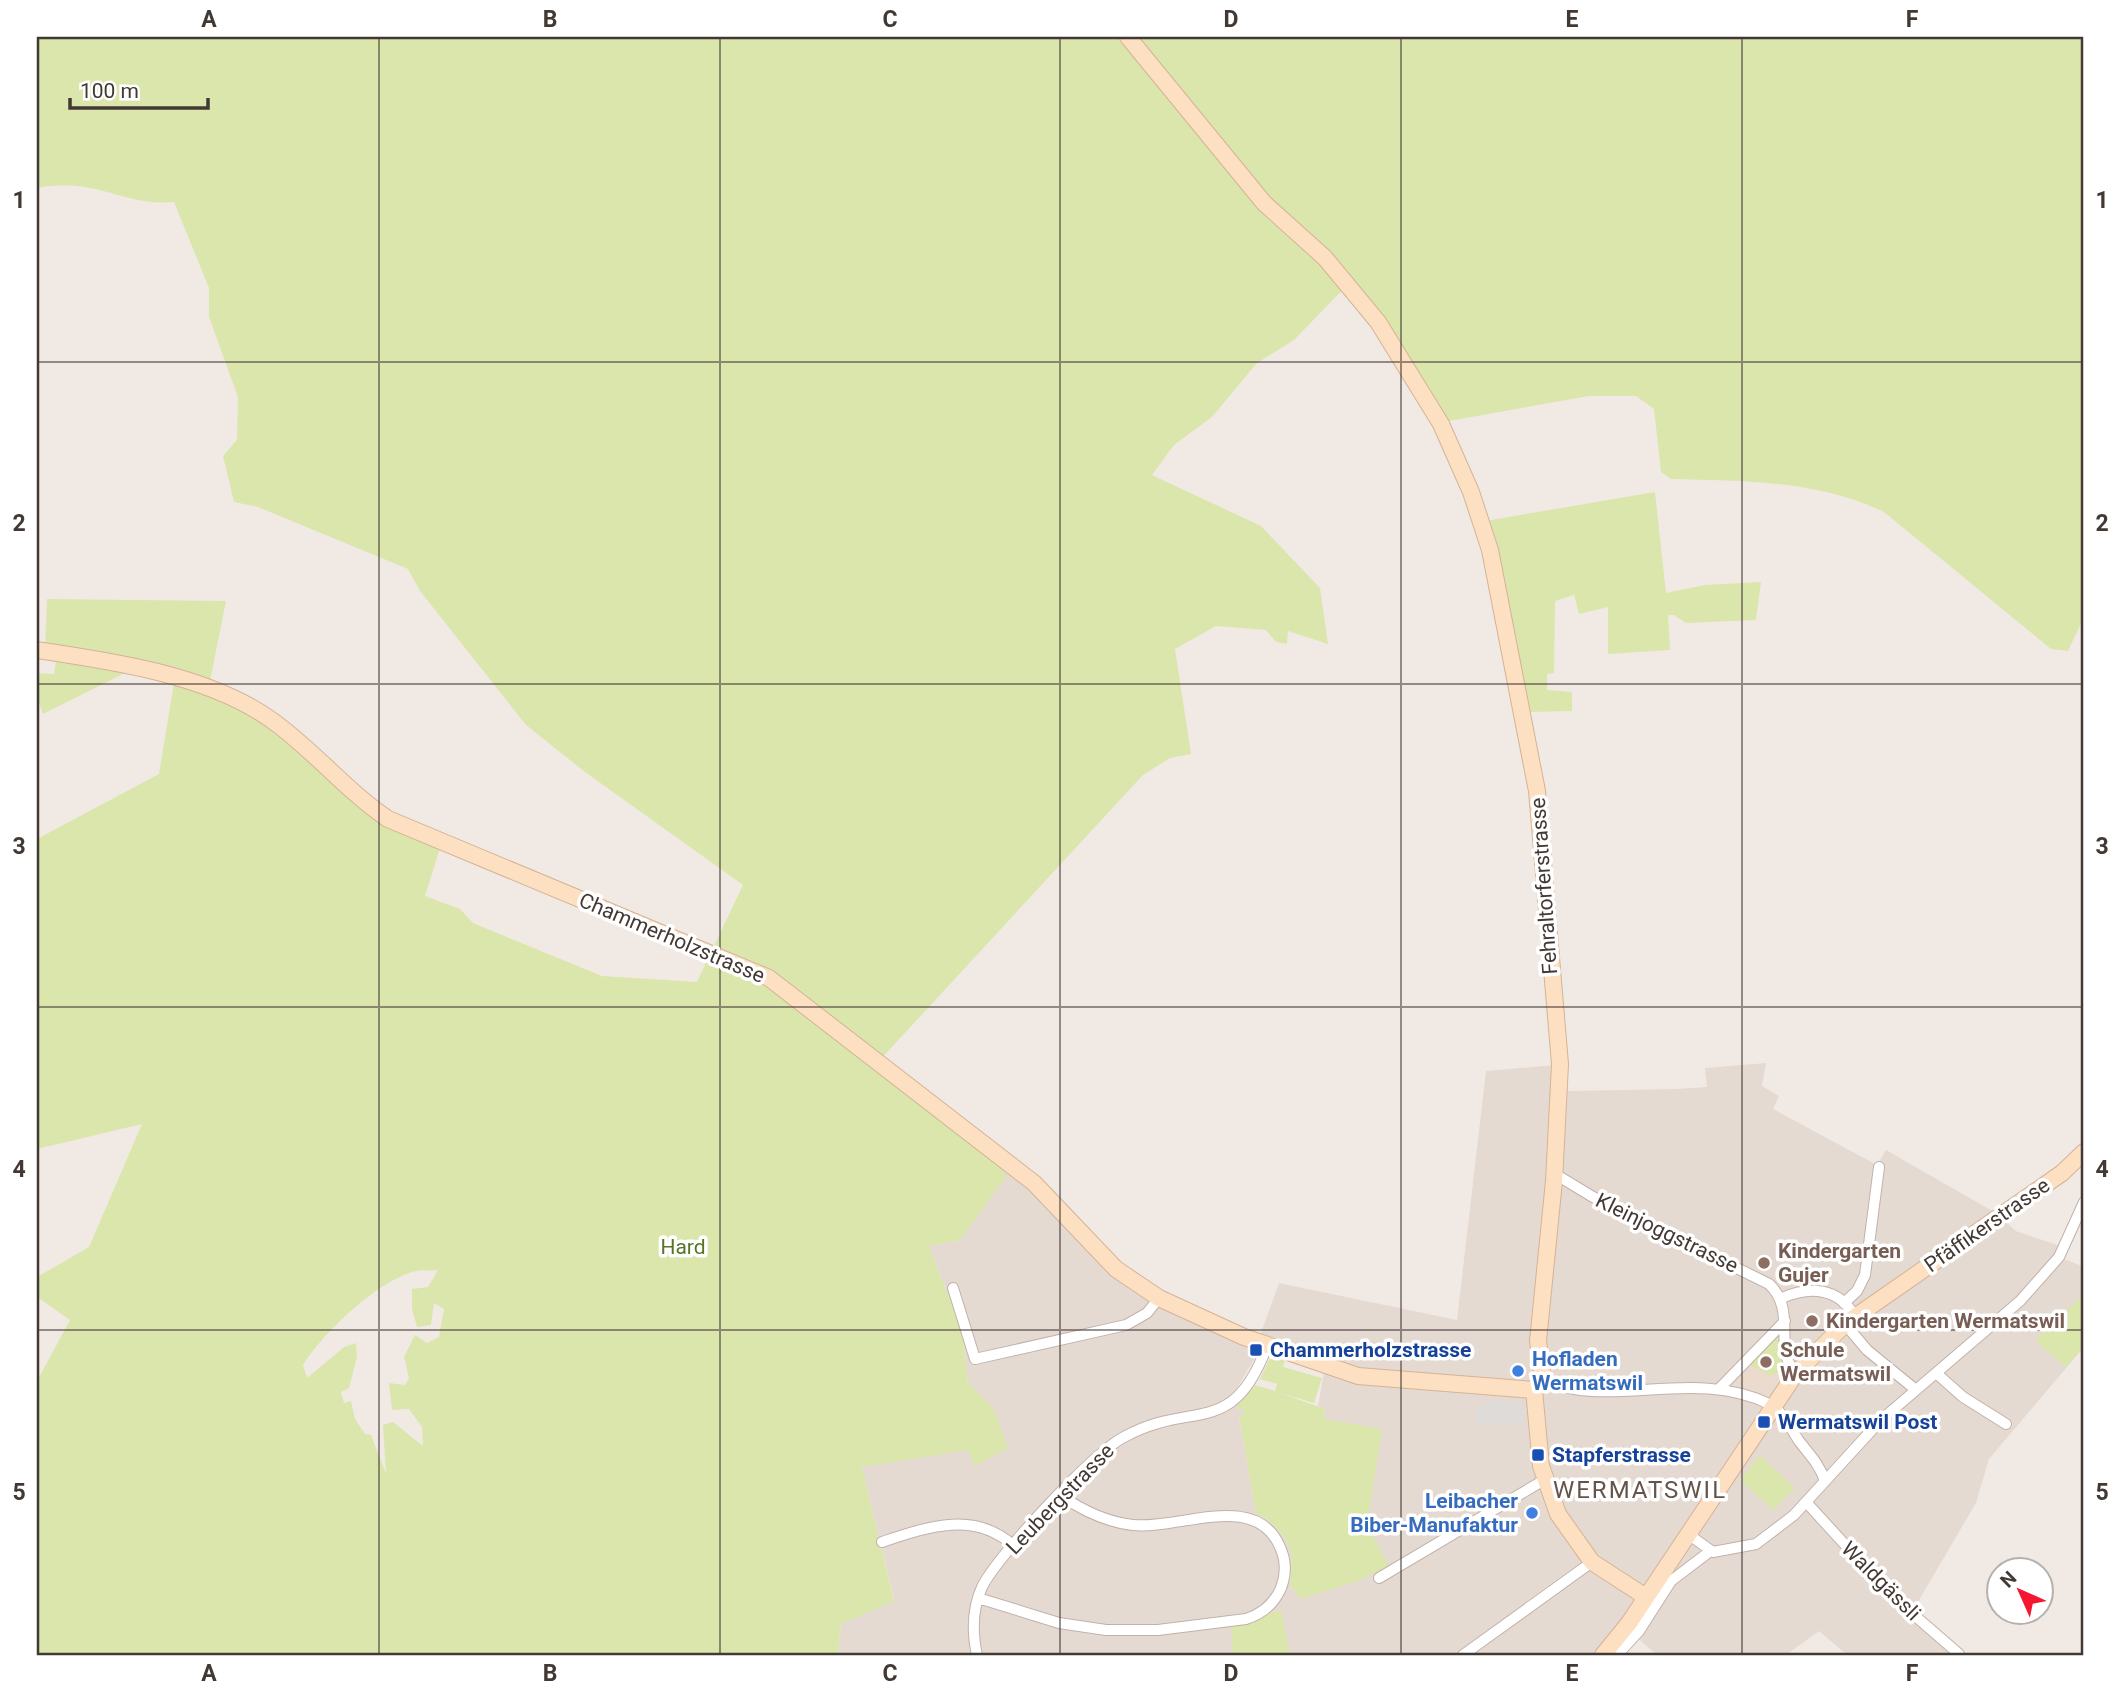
<svg xmlns="http://www.w3.org/2000/svg" width="2121" height="1692" font-family="Roboto,sans-serif">
<style>
.residential{fill:#e5dad2}
.education{fill:#ebdbce}
.green{fill:#dbe6ad;fill-rule:evenodd}
.parking{fill:#dfdbd9}
.lines{fill:none;stroke-linecap:round;stroke-linejoin:round}
.street-casing{stroke:#c0b2aa;stroke-width:12}
.secondary-casing{stroke:#d4b396;stroke-width:18}
.street{stroke:#fff;stroke-width:10}
.secondary{stroke:#fddfc2;stroke-width:16}
.grid{fill:none;stroke:#433934;stroke-width:2;stroke-opacity:0.55}
.education-dot{fill:#8d6e63;stroke:#fff;stroke-width:2.5}
.transit-dot{fill:#1a4fb4;stroke:#fff;stroke-width:2.5}
.shop-dot{fill:#3f7fe0;stroke:#fff;stroke-width:2.5}
.labels{text-anchor:middle;stroke-width:7;stroke-linejoin:round;paint-order:stroke}
.street-label{font-size:21px;fill:#433934;stroke:#fff}
.park-label{font-size:21px;fill:#597329;stroke:#fff}
.education-label{font-size:21px;font-weight:bold;fill:#785e54;stroke:#fff;text-anchor:start}
.transit-label{font-size:21px;font-weight:bold;fill:#164399;stroke:#fff;text-anchor:start}
.shop-label{font-size:21px;font-weight:bold;fill:#366cbe;stroke:#fff;text-anchor:start}
.quarter-label{font-size:24px;letter-spacing:2px;fill:#66544b;stroke:#fff}
.neatline{fill:none;stroke:#433934;stroke-width:2.5}
.grid-label{font-size:23px;text-anchor:middle;font-weight:bold;fill:#433934}
</style>
<rect width="100%" height="100%" fill="#f1eae4"/>
<path class="residential" d="M1766 1063 1762 1086 1779 1096 1773 1109 1877 1165 1886 1150 1996 1213 2016 1231 2063 1247 2059 1257 2084 1267V1347L1989 1459 1976 1503 1912 1612 1960 1655H1847L1819 1631 1786 1655H1657L1635 1636 1617 1655H838L841 1624 894 1600 862 1467 968 1449 994 1409 968 1384 963 1334 929 1246 960 1240 981 1210 1002 1167 1021 1179 1108 1267 1254 1349 1255 1358 1235 1391 1238 1410 1244 1409V1414L1239 1416 1256 1513 1267 1519 1285 1538 1292 1557 1290 1585 1301 1599 1382 1569 1367 1525 1381 1429 1323 1419 1325 1409 1318 1406 1326 1361 1259 1338 1279 1283 1457 1320 1486 1071 1556 1065 1564 1087 1569 1091 1676 1089 1707 1087 1705 1068Z"/>
<path class="education" d="M1773 1333 1783 1347 1786 1376 1771 1398 1747 1393 1730 1385 1729 1382Z"/>
<path class="green" d="M37 37H2084V617L2068 651 2051 649 1884 512C1817 480 1743 481 1671 479L1661 472 1654 409 1636 396H1589L1449 421 1442 419 1352 280 1294 340 1257 363 1212 417 1174 445 1152 475 1261 526 1320 588 1328 644 1288 631 1287 644 1276 642 1266 630 1216 626 1175 649 1191 754 1170 758 1143 775 879 1061 996 1154 1006 1177 960 1240 929 1246 963 1334 968 1383 994 1409 1008 1448 975 1466 968 1450 862 1467 894 1601 841 1624 838 1655H37V1381L70 1320 37 1297V1277L89 1247 142 1124 37 1149V839L159 774 175 677 133 669 43 714 37 698V673L54 674 57 654 45 651 47 599 226 601 209 686 232 696 349 789 442 842 425 896 460 909 473 923 602 976 697 982 743 885 585 772 526 725 420 591 408 569 258 507 234 502 223 456 237 440 238 397 209 317V288L174 202C124 207 95 176 37 188ZM438 1270 428 1287 412 1289V1309L417 1327 431 1325 434 1303 444 1309 439 1337 427 1343 415 1335 404 1357 409 1378 405 1385 389 1383 392 1410 409 1409 422 1427 423 1446 393 1422 383 1425 386 1474 371 1435 365 1434 355 1419 351 1401 344 1403 341 1392 349 1388 357 1357 356 1343 344 1347 307 1378 303 1365C324 1332 377 1281 416 1271 422 1270 431 1271 438 1270Z
M1655 492 1666 593 1705 585 1761 582 1756 620 1686 623 1674 615H1668L1670 650 1608 654V607L1579 614 1574 595 1555 601 1554 673 1547 674V690L1572 692V711L1528 712 1485 521Z
M2084 1294V1347L2066 1367 2035 1340Z
M1776 1336 1781 1348 1782 1367 1776 1374 1770 1375 1747 1364Z
M1274 1357 1285 1360 1283 1367 1322 1378 1314 1403 1280 1393 1325 1409 1324 1419 1382 1429 1367 1525 1389 1566 1358 1581 1301 1599 1290 1585 1292 1557 1285 1538 1267 1519 1256 1514 1239 1415 1244 1414V1409L1238 1410 1237 1404 1255 1385 1275 1391 1277 1384 1260 1379 1269 1360Z
M1760 1455 1795 1488 1773 1510 1740 1480Z
M1281 1610 1290 1655H1233L1231 1624Z"/>
<path class="parking" d="M1485 1401 1524 1403 1523 1425 1476 1423 1477 1407H1484Z"/>
<g class="lines">
<defs>
<path id="street" d="M1555 1174 1593 1197 1769 1284C1798 1311 1772 1349 1796 1373
M953 1288 975 1359 1126 1325 1147 1313 1159 1298
M1782 1298C1809 1286 1839 1287 1855 1317
M1844 1303 1857 1291 1865 1275 1879 1167
M1845 1324 1867 1350 1916 1390
M1936 1373 1963 1397 2006 1424
M1543 1380C1608 1410 1695 1367 1769 1404 1782 1410 1791 1429 1799 1441 1809 1454 1820 1465 1825 1481
M1720 1388 1785 1321
M1806 1502 1891 1595 1959 1654
M1688 1534 1713 1552 1756 1544 1794 1515 1881 1420 2020 1301 2059 1257 2084 1202
M882 1542C927 1527 974 1510 1014 1546
M1379 1578 1544 1480
M978 1598 1059 1623 1106 1630H1158L1246 1619C1262 1614 1274 1604 1281 1588 1286 1575 1286 1560 1280 1547 1256 1490 1179 1530 1133 1525 1106 1522 1083 1511 1060 1495
M977 1655C972 1632 972 1609 982 1587 997 1556 1093 1453 1124 1437 1193 1399 1232 1440 1267 1346
M1463 1655 1592 1562
M1617 1655 1639 1631 1671 1581 1709 1552"/>
<path id="secondary" d="M1128 37 1264 203 1325 258 1378 322 1441 424 1471 492 1490 550 1537 791 1560 1064 1554 1181 1538 1341 1543 1380 1534 1390
M37 650C112 661 208 675 270 719 313 749 345 790 388 819L769 978 1034 1183 1116 1269 1159 1298 1244 1337 1358 1376 1534 1390
M1534 1390 1541 1466 1558 1514 1592 1562 1646 1597
M1603 1655 1629 1623 1796 1373 1845 1324 2062 1173 2084 1152"/>
</defs>
<use href="#street" class="street-casing"/>
<use href="#secondary" class="secondary-casing"/>
<use href="#street" class="street"/>
<use href="#secondary" class="secondary"/>
</g>
<path class="grid" d="M379 37V1655M720 37V1655M1060 37V1655M1401 37V1655M1742 37V1655M37 362H2084M37 684H2084M37 1007H2084M37 1330H2084"/>
<g class="education-dot">
<circle cx="1764" cy="1263" r="7"/>
<circle cx="1812" cy="1321" r="7"/>
<circle cx="1766" cy="1362" r="7"/>
</g>
<g class="transit-dot">
<rect x="1249" y="1343" width="14" height="14" rx="3.5"/>
<rect x="1757" y="1415" width="14" height="14" rx="3.5"/>
<rect x="1531" y="1448" width="14" height="14" rx="3.5"/>
</g>
<g class="shop-dot">
<circle cx="1518" cy="1371" r="7"/>
<circle cx="1532" cy="1513" r="7"/>
</g>
<g class="labels">
<g class="street-label">
<text transform="translate(1544 886) rotate(-94)" y="7">Fehraltorferstrasse</text>
<text transform="translate(672 938) rotate(23)" y="7">Chammerholzstrasse</text>
<text transform="translate(1987 1225) rotate(-35)" y="7">Pfäffikerstrasse</text>
<text transform="translate(1667 1233) rotate(26)" y="7">Kleinjoggstrasse</text>
<text transform="translate(1060 1499) rotate(-46)" y="7">Leubergstrasse</text>
<text transform="translate(1881 1581) rotate(45)" y="7">Waldgässli</text>
</g>
<g class="park-label">
<text x="683" y="1254">Hard</text>
</g>
<g class="education-label">
<text x="1778" y="1258">Kindergarten<tspan x="1778" dy="24">Gujer</tspan></text>
<text x="1826" y="1328">Kindergarten Wermatswil</text>
<text x="1780" y="1357">Schule<tspan x="1780" dy="24">Wermatswil</tspan></text>
</g>
<g class="transit-label">
<text x="1270" y="1357">Chammerholzstrasse</text>
<text x="1778" y="1429">Wermatswil Post</text>
<text x="1552" y="1462">Stapferstrasse</text>
</g>
<g class="shop-label">
<text x="1532" y="1366">Hofladen<tspan x="1532" dy="24">Wermatswil</tspan></text>
<text x="1518" y="1508" text-anchor="end">Leibacher<tspan x="1518" dy="24">Biber-Manufaktur</tspan></text>
</g>
<g class="quarter-label">
<text x="1640" y="1498">WERMATSWIL</text>
</g>
</g>
<rect width="2121" height="1692" fill="none" stroke="#ffffff" stroke-width="77"/>
<g transform="translate(2020 1591) rotate(315)"><circle r="33" fill="#ffffff" stroke="#b4b0ae" stroke-width="2"/>
<path d="M0-5L12 26L0 18L-12 26Z" fill="#f51731"/>
<text y="-10" font-size="19" font-weight="bold" text-anchor="middle" fill="#433934">N</text>
</g>
<path d="M70 98v10h138v-10" fill="none" stroke="#433934" stroke-width="3.5"/>
<text x="80" y="98" font-size="21" fill="#433934" stroke="#ffffff" stroke-width="5" paint-order="stroke">100 m</text>
<rect x="38" y="38" width="2044" height="1616" class="neatline"/>
<g class="grid-label">
<text x="209" y="27">A</text>
<text x="550" y="27">B</text>
<text x="890" y="27">C</text>
<text x="1231" y="27">D</text>
<text x="1572" y="27">E</text>
<text x="1912" y="27">F</text>
<text x="19" y="208">1</text>
<text x="2102" y="208">1</text>
<text x="19" y="531">2</text>
<text x="2102" y="531">2</text>
<text x="19" y="854">3</text>
<text x="2102" y="854">3</text>
<text x="19" y="1177">4</text>
<text x="2102" y="1177">4</text>
<text x="19" y="1500">5</text>
<text x="2102" y="1500">5</text>
<text x="209" y="1681">A</text>
<text x="550" y="1681">B</text>
<text x="890" y="1681">C</text>
<text x="1231" y="1681">D</text>
<text x="1572" y="1681">E</text>
<text x="1912" y="1681">F</text>
</g>
</svg>
